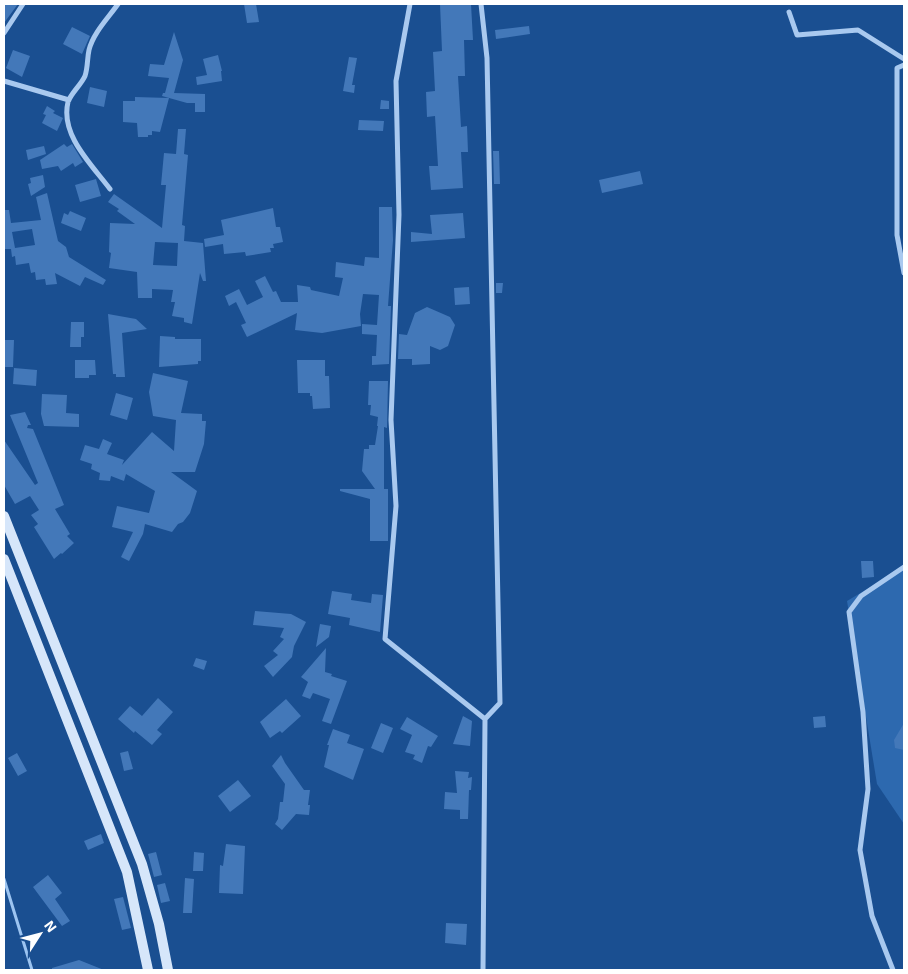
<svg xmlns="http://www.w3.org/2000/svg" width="908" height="974" font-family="'Exo 2',sans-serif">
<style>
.green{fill:#2d69af}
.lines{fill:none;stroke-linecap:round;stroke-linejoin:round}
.stream{stroke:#9cc4f1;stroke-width:3}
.building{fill:#4378b9;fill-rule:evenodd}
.street{stroke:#a9c9ef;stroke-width:5}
.secondary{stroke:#d6e6fa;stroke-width:10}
</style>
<rect width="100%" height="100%" fill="#1a4f91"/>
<path class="green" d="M904 567V824L877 784 847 601Z"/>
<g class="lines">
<path class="stream" d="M4 879 32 970"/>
</g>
<path class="building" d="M4 4H18L4 23Z
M244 4H256L259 22 247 23Z
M440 4H471L473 40H464L465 76H458L461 127 467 126 468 152H461L463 188 431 190 429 166H438L435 116 427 117 426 92 435 91 433 52 442 51Z
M529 26 530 34 496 39 495 30Z
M72 27 90 36 82 54 63 44Z
M174 32 183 60 174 93 205 94V112H195V103H187L162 96 163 93H165L169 78 148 76 150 64 164 65Z
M13 50 30 56 22 77 6 68Z
M218 55 222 71H221L222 81 197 85 196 77 207 75 203 59Z
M349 57 357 58 352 85H355L354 93 343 91Z
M90 87 107 91 104 107 87 103Z
M135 97 169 98 160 132 152 131V135H148V137H138L137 123 123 122V101H135Z
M381 100 389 101V109H380Z
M47 106 55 111 53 113 63 118 57 131 42 123 46 115 43 114Z
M359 120 384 121 383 131 358 130Z
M178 129H186L184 154 188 155 182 225 185 226 184 241 203 243 206 281H203L200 273 192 324 184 322V318L172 316 175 302H171L173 290 152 289V298H138L137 272 109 268 111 253 109 252 110 223 135 224 117 211 119 209 108 202 114 194 162 228 166 185H161L164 153 176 154ZM155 242 178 243 177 266 153 265Z
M64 144 67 147 72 144 83 162 75 167 73 163 61 171 58 166 42 169 40 160Z
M44 146 46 154 28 160 26 150Z
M493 151H499L500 184H494Z
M640 171 643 184 602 193 599 180Z
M43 175 45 187 31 196 28 184 31 183 30 178Z
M96 179 101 196 80 202 75 185Z
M47 193 58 241 66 247 69 257 106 280 103 285 85 277 80 286 55 273 57 284 46 285 45 279 36 280 35 272 31 273 29 263 16 265 15 256 12 257 11 249H4V210H9L11 223 41 220 36 197ZM32 229 35 245 15 248 12 232Z
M379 207H392L393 240 388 306H391L389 364 372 365V356H376L377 335 362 334V324L377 325 379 295 363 294 360 314 361 326 322 333 295 330 297 313 247 337 241 325 246 323 236 302 229 306 225 296 239 289 247 305 263 297 255 281 265 276 273 292 276 291 281 302H298L297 285 310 287 311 290 339 296 343 278 335 277 336 262 364 266 365 257 379 258Z
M273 208 276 227H280L283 242 273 244 274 248H270L271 252 246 256 245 252 224 254 223 244 205 247 204 239 224 235 221 220Z
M70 211 86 218 81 231 61 223 64 213 68 215Z
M463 213 465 238 411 242V232L432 234 430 215Z
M496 283H503L502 293H496Z
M469 287 470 304 455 305 454 288Z
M427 307 450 317 455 325 448 346 440 350 430 346V364L412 365V359H398L399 334 407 335 415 313Z
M108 314 136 319 147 329 122 333 125 377H116V374H113Z
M71 322H84V337H81V347H70Z
M160 336 175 337V339H201V361H198V364L159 367Z
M4 340H14L13 367H4Z
M75 360H95L96 375H89V378H75Z
M297 360H325V376H329L330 408 313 409 312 396H310V393H298Z
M14 368 37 370 36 386 13 384Z
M153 373 188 381 181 413 202 414V421H206L204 444 195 472H171L197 491 190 513 183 522 178 524 172 532 145 524 143 534 129 561 121 557 133 532 112 527 117 506 149 513 155 491 126 474 124 481 111 476 110 481 99 480 100 473 91 469 92 464 80 460 85 445 99 449 103 439 112 443 107 454 124 460 122 465 152 432 174 451 176 420 153 416 149 392Z
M369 381H388L387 428 384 427V489H388V541H370V499L340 491V489H375L362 471 364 449H369V445H375L378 426H377L378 417 370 415 371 405H368Z
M116 393 133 398 127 420 110 415Z
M42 394 67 395 66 413 79 414V427L44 426 41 414Z
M25 412 31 425H28L27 428 33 429 64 505 55 509 70 534 67 536 74 543 62 554 61 553 54 559 34 527 38 524 31 515 39 510 30 496 15 504 4 485V440L35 485 38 483 10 415Z
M861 561H873L874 577 862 578Z
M332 591 352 594 351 600 371 603 372 594 383 595 380 632 349 625 350 618 328 614Z
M255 611 291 614 306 622 294 646 292 657 273 677 264 666 278 655 273 651 284 639 280 637 284 628 253 625Z
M320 624 331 626 329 637 316 647Z
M326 648 325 672 332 674 331 676 347 681 331 724 322 721 330 699 313 693 310 699 302 696 308 682 301 677Z
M196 658 207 661 204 670 193 666Z
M158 698 173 712 157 730 162 734 152 745 135 731 134 733 118 719 130 706 142 716Z
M286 699 301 716 282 733 280 731 270 738 260 722Z
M463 716 472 721 470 746 453 744Z
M825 716 826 727 814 728 813 717Z
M407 717 438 736 431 747 428 746 422 763 413 759 415 755 405 752 412 735 400 729Z
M381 723 393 728 383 753 371 748Z
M904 723V750L895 748 894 740Z
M333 729 350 735 347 743 364 749 353 780 324 767 329 745H327Z
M128 751 133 769 124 771 120 753Z
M17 753 27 771 18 776 8 758Z
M281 755 285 763 304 790H310L308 805H310L309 815 296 814 282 830 275 824 278 819 280 802H283L285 784 272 766Z
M455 771 469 772 468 778 472 777 471 790H469L468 819H460V810L444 809 445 792 457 793Z
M238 780 251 796 230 812 218 796Z
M101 834 104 843 88 850 84 841Z
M226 844 245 846 243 894 219 893 220 865 223 866Z
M156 852 162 875 154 877 148 854Z
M194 852 204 853 203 871H193Z
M48 875 62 893 55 899 70 921 62 926 33 887Z
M185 878 194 879 192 913H183Z
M165 883 170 901 161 903 157 885Z
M123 897 131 928 122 930 114 899Z
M446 923 467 924 466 945 445 943Z
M79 960 104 970H52V968Z"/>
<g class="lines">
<path class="street" d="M410 4 396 81 399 215 391 420 396 506 385 639 485 719 483 970
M481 4 487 58 500 703 485 719
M789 12 797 35 858 30 904 59
M4 33 23 4
M904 65 897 68V235L904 273
M4 81 69 100
M110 189C92 165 60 135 68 102 71 93 81 85 85 76 88 67 87 59 89 50 93 33 109 17 118 4
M893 970 872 916 860 850 868 789 863 712 849 612 861 596 904 567"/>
<path class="secondary" d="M4 516 142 864 159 924 168 970
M4 559 127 872 148 970"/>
</g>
<rect width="908" height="974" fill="none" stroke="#ffffff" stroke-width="10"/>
<g transform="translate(40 934) rotate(54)" stroke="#1a4f91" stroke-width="4" paint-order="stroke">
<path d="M0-4L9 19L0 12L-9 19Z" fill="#ffffff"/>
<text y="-8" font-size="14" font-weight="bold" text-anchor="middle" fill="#ffffff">N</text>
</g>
</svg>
